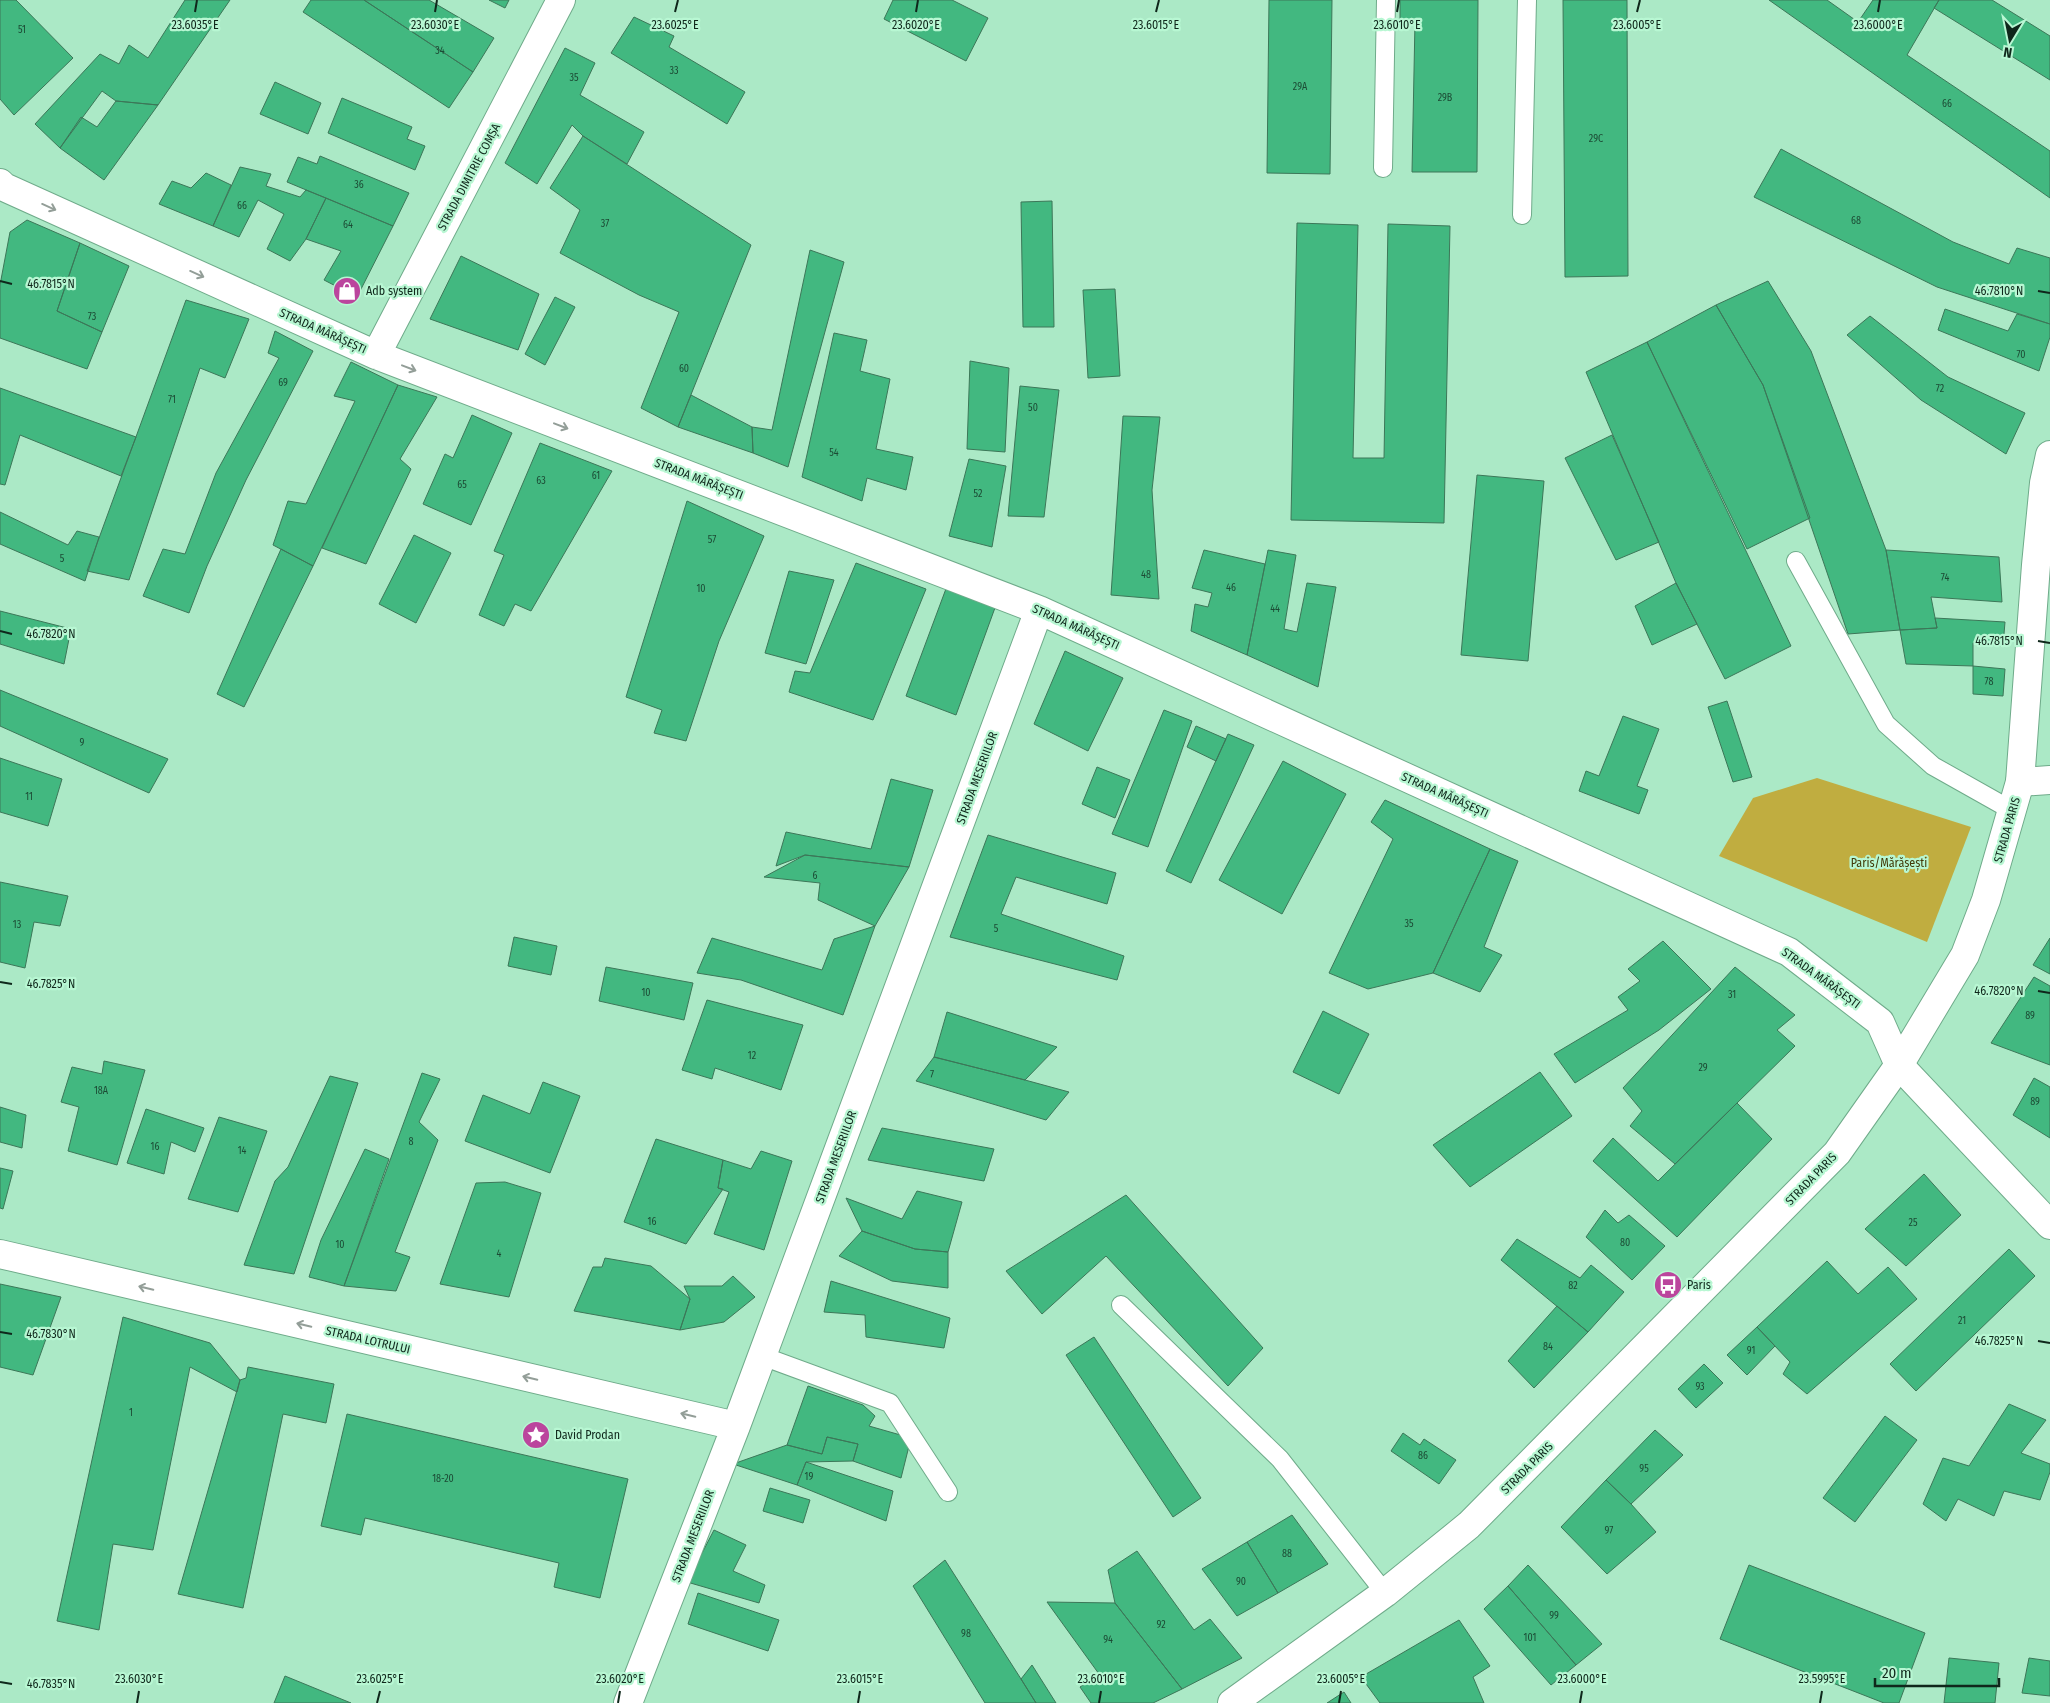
<svg xmlns="http://www.w3.org/2000/svg" width="2050" height="1703" font-family="'Fira Sans Condensed',sans-serif">
<style>
.green{fill:#c0ad40}
.building{fill:#42b880;stroke:#3c7758}
.lines{fill:none;stroke-linecap:round;stroke-linejoin:round}
.service-casing{stroke:#6fab8a;stroke-width:20}
.minor-casing{stroke:#6fab8a;stroke-width:30}
.tertiary-casing{stroke:#6fab8a;stroke-width:30}
.service{stroke:#fff;stroke-width:18}
.minor{stroke:#fff;stroke-width:28}
.tertiary{stroke:#fff;stroke-width:28}
.oneway{stroke:#939e98}
.ticks{fill:none;stroke:#0f271b;stroke-width:2}
.labels{text-anchor:middle;stroke-width:4.5;stroke-linejoin:round;paint-order:stroke}
.number-label{font-size:10px;fill:#1c4b34}
.street-label{font-size:12px;fill:#0f271b;stroke:#b8f7d3}
.poi-label{font-size:12px;fill:#0f271b;stroke:#b8f7d3;text-anchor:start}
.park-label{font-size:12px;fill:#423a09;stroke:#b8f7d3}
.ticks-label{font-size:12px;text-anchor:middle;fill:#0f271b;stroke:#b8f7d3;stroke-width:4.5;stroke-linejoin:round;paint-order:stroke}
</style>
<rect width="100%" height="100%" fill="#abe9c6"/>
<path class="green" d="M1817 778 1971 827 1927 942 1719 856 1753 798Z"/>
<path class="building" d="M0 0H16L73 58 14 115 0 99Z
M185 0H230L158 105 116 101 102 91 60 148 35 124 100 54 119 64 129 45 148 58Z
M311 0H364L473 72 449 108 303 12Z
M364 0H429L494 38 473 72Z
M489 0H509L505 8Z
M893 0H952L988 18 966 61 884 19Z
M1269 0H1332L1330 174 1267 173Z
M1400 0H1478L1477 172H1412L1415 21 1400 22Z
M1563 0H1627L1628 276 1565 277Z
M1769 0H1827L1858 22 1873 0H1939L1907 55 2050 151V198Z
M1939 0H1992L2050 36V80L1934 8Z
M634 17 674 36 669 47 745 92 727 124 611 53Z
M565 48 595 63 580 95 644 132 627 164 583 136 572 125 537 184 505 163Z
M275 82 321 103 308 134 260 114Z
M342 98 412 127 407 139 425 146 415 170 328 133Z
M116 101 158 105 104 180 60 148 81 117 97 127Z
M583 136 751 245 678 427 641 408 679 312 639 295 560 253 580 210 550 188Z
M1781 149 1953 242 2009 264 2017 248 2050 258V324L1937 287 1754 197Z
M320 156 409 193 393 226 287 182 298 157 317 164Z
M240 167 271 174 266 186 300 197 306 190 326 198 306 239 290 261 267 249 284 214 258 200 239 237 213 226Z
M206 173 231 185 213 226 159 204 172 181 191 188Z
M326 198 393 226 357 297 324 280 341 251 306 239Z
M1052 201 1054 327H1023L1021 202Z
M27 220 80 243 57 311 102 332 87 369 0 338V285L10 232Z
M1297 223 1358 225 1353 458H1384L1388 224 1450 226 1444 523 1291 520Z
M80 243 129 266 102 332 57 311Z
M810 250 844 262 788 467 753 453 752 427 772 430Z
M461 256 539 294 518 350 430 319Z
M1768 281 1811 351 1886 550 1900 630 1848 634 1763 385 1716 305Z
M1115 289 1120 376 1088 378 1083 290Z
M555 297 575 307 545 365 525 354Z
M186 300 249 319 225 378 200 368 129 580 87 571Z
M1716 305 1763 385 1810 518 1747 549 1647 342Z
M1945 309 2008 331 2017 314 2050 324V337L2039 371 1938 330Z
M1870 316 1948 377 2025 413 2006 454 1921 400 1847 335Z
M275 331 313 351 246 480 207 566 189 613 143 596 163 549 185 554 216 473 279 358 268 353Z
M834 333 867 340 860 371 890 379 876 449 913 457 906 490 867 478 862 501 802 477Z
M1647 342 1791 646 1725 679 1676 583 1586 372Z
M970 361 1009 368 1005 452 967 449Z
M351 362 398 385 313 566 273 545 288 501 306 504 355 401 334 396Z
M398 385 437 397 400 459 411 469 366 564 322 548Z
M1020 386 1059 390 1044 517 1008 516Z
M0 388 136 437 121 476 20 435 5 485 0 484Z
M691 395 752 427 753 453 678 427Z
M472 415 512 433 471 525 423 504 445 454 453 458Z
M1123 416 1160 417 1152 490 1159 599 1111 595Z
M1612 435 1659 542 1616 560 1565 458Z
M540 443 612 471 531 611 515 604 504 626 479 615 504 555 494 551Z
M969 459 1006 466 992 547 949 536Z
M1477 475 1544 481 1528 661 1461 655Z
M687 501 764 536 719 641 686 741 654 733 662 710 626 697Z
M0 512 68 545 77 531 99 537 85 581 0 544Z
M414 535 451 553 416 623 379 604Z
M281 549 313 566 244 707 217 694Z
M1204 550 1265 564 1247 655 1191 631 1195 604 1208 607 1212 593 1192 588Z
M1268 550 1296 555 1284 629 1297 632 1307 583 1336 587 1318 687 1247 655Z
M1886 550 1999 557 2002 602 1931 597 1937 628 1900 630Z
M856 563 926 589 873 720 789 692 795 671 810 673Z
M789 571 834 580 806 664 765 653Z
M1676 583 1697 624 1652 645 1635 606Z
M947 586 996 605 956 715 906 696Z
M0 611 71 629 64 664 0 644Z
M1935 618 2005 622 2003 646 1973 643V666L1906 664 1900 630 1937 628Z
M1065 651 1123 678 1088 751 1034 724Z
M1973 666 2005 669 2003 696 1973 694Z
M0 690 168 759 149 793 0 726Z
M1727 701 1752 777 1733 782 1708 707Z
M1164 710 1192 721 1148 847 1112 834Z
M1623 716 1659 729 1637 786 1648 790 1639 814 1579 791 1586 771 1599 776Z
M1196 726 1226 739 1216 761 1187 747Z
M1228 734 1254 745 1191 883 1166 871Z
M0 758 62 779 48 826 0 812Z
M1283 761 1346 794 1282 914 1219 880Z
M1097 767 1130 780 1115 818 1082 804Z
M891 779 933 790 909 867 805 855 776 866 786 832 871 849Z
M1385 800 1490 849 1433 973 1368 989 1329 973 1393 839 1371 822Z
M988 835 1116 873 1107 904 1016 877 1001 914 1124 956 1117 980 950 937Z
M1490 849 1518 861 1484 947 1502 955 1480 992 1433 973Z
M805 855 909 867 875 926 818 900 820 883 764 877Z
M0 882 68 896 60 926 34 922 25 968 0 962Z
M875 926 843 1015 741 980 697 973 712 938 822 970 834 939Z
M514 937 557 946 551 975 508 966Z
M2050 938V974L2033 965Z
M1663 941 1711 989 1659 1030 1575 1083 1554 1054 1628 1010 1618 997 1640 981 1628 969Z
M606 967 693 983 684 1020 599 1001Z
M1735 967 1795 1015 1777 1030 1795 1046 1675 1164 1630 1126 1642 1111 1623 1088Z
M2034 977 2050 986V1065L1991 1043Z
M707 1000 803 1025 781 1090 715 1068 712 1079 682 1070Z
M1323 1011 1369 1034 1339 1094 1293 1072Z
M947 1012 1057 1047 1025 1080 934 1057Z
M934 1057 1025 1080 1069 1092 1046 1120 916 1081Z
M104 1061 145 1070 117 1165 68 1151 79 1107 61 1102 72 1067 102 1074Z
M1540 1072 1572 1116 1470 1187 1433 1145Z
M422 1073 440 1079 419 1122 438 1140 395 1252 410 1257 396 1291 344 1286Z
M330 1076 358 1083 294 1274 244 1265 275 1181 288 1167Z
M2034 1078 2050 1087V1138L2013 1115Z
M543 1082 580 1096 550 1173 465 1141 483 1095 530 1114Z
M1737 1103 1772 1139 1677 1237 1593 1161 1613 1138 1658 1181Z
M0 1107 26 1115 22 1148 0 1142Z
M146 1109 204 1128 195 1152 171 1142 164 1174 127 1163Z
M219 1117 267 1131 238 1212 188 1199Z
M882 1128 994 1149 984 1181 868 1160Z
M656 1139 723 1160 718 1188 723 1189 686 1244 624 1222Z
M365 1149 389 1159 344 1286 309 1277 321 1240Z
M761 1151 792 1161 764 1250 714 1234 729 1192 718 1188 723 1160 751 1169Z
M0 1168 13 1171 3 1209 0 1208Z
M1924 1174 1961 1215 1906 1266 1865 1229Z
M505 1182 541 1193 509 1297 440 1284 476 1183Z
M917 1191 962 1202 948 1252 915 1249 862 1231 846 1198 902 1219Z
M1126 1195 1263 1348 1228 1386 1106 1256 1042 1314 1006 1271Z
M1605 1210 1618 1223 1629 1215 1665 1246 1632 1280 1586 1237Z
M862 1231 915 1249 948 1252V1288L892 1281 839 1256Z
M1517 1239 1580 1278 1591 1265 1624 1292 1588 1332 1501 1260Z
M2009 1249 2035 1276 1916 1391 1890 1364Z
M605 1258 651 1266 690 1299 680 1330 574 1311 593 1267H602Z
M1827 1261 1858 1294 1888 1267 1917 1299 1807 1394 1783 1374 1790 1362 1757 1327Z
M733 1276 755 1297 724 1322 680 1330 690 1299 684 1286H722Z
M831 1281 950 1318 944 1348 866 1337 865 1315 824 1312Z
M0 1284 61 1297 33 1375 0 1367Z
M1557 1306 1588 1332 1534 1388 1508 1361Z
M123 1317 210 1343 240 1380 237 1392 190 1367 153 1550 113 1544 99 1630 57 1621Z
M1757 1327 1775 1346 1747 1375 1727 1355Z
M1094 1337 1201 1498 1173 1517 1066 1355Z
M1704 1364 1723 1383 1696 1408 1678 1389Z
M248 1367 334 1384 326 1423 283 1414 243 1608 178 1594 240 1380 246 1378Z
M808 1386 863 1405 875 1416 869 1426 911 1438 901 1478 853 1461 858 1444 827 1437 822 1454 787 1445Z
M2009 1404 2046 1420 2021 1453 2050 1464V1472L2040 1500 2004 1491 1994 1516 1958 1499 1946 1521 1923 1504 1943 1458 1969 1466Z
M347 1414 628 1479 600 1598 554 1587 559 1563 365 1518 361 1535 321 1526Z
M1885 1416 1917 1440 1855 1522 1823 1498Z
M1655 1430 1683 1455 1631 1504 1606 1480Z
M1403 1433 1420 1445 1424 1439 1456 1460 1439 1484 1391 1451Z
M827 1437 858 1444 853 1461 806 1462 797 1485 733 1464 787 1445 822 1454Z
M806 1462 893 1491 886 1521 797 1485Z
M1606 1480 1631 1504 1656 1532 1607 1574 1561 1527Z
M770 1488 810 1500 803 1523 763 1511Z
M1292 1515 1328 1564 1278 1593 1247 1542Z
M714 1530 746 1545 733 1571 765 1585 759 1603 687 1582Z
M1247 1542 1278 1593 1237 1616 1202 1569Z
M1137 1551 1194 1630 1210 1619 1242 1658 1182 1689 1115 1603 1108 1570Z
M945 1560 1021 1679 1036 1703H985L913 1586Z
M1528 1565 1602 1644 1576 1665 1508 1586Z
M1749 1565 1925 1633 1899 1703H1884L1720 1639Z
M1508 1586 1576 1665 1551 1685 1484 1609Z
M698 1593 779 1620 768 1651 688 1624Z
M1047 1602 1115 1603 1182 1689 1153 1703H1091L1080 1687 1099 1674Z
M1459 1620 1490 1666 1473 1677 1484 1703H1380L1361 1677Z
M1949 1658 1999 1663 1995 1703H1944Z
M2029 1658 2050 1661V1696L2022 1693Z
M1032 1665 1056 1703H1036L1021 1679Z
M285 1676 351 1703H274Z
M1344 1692 1351 1703H1327Z"/>
<g class="lines">
<defs>
<path id="service" d="M1383 168 1386 0
M1522 215 1527 0
M1796 561 1886 724 1933 766 2013 811
M1121 1305 1280 1459 1385 1593
M762 1356 890 1403 948 1492"/>
<path id="minor" d="M0 183 4 187 376 355 1039 610 1789 952 1880 1022 1899 1065 2050 1225
M376 355 561 0
M2020 782 2050 780
M0 1254 736 1426
M628 1703 736 1426 1039 610"/>
<path id="tertiary" d="M1232 1703 1385 1593 1469 1525 1837 1153 1899 1065 1965 955 1986 900 2020 782 2036 565 2044 483 2050 455"/>
</defs>
<use href="#service" class="service-casing"/>
<use href="#minor" class="minor-casing"/>
<use href="#tertiary" class="tertiary-casing"/>
<use href="#service" class="service"/>
<use href="#minor" class="minor"/>
<use href="#tertiary" class="tertiary"/>
</g>
<defs><path id="oneway-shaft" d="M-6 0H5M1.5-3L5.5 0L1.5 3" fill="none" stroke-width="1.6" stroke-linecap="round" stroke-linejoin="round" transform="scale(1.25)"/></defs>
<g class="oneway">
<use href="#oneway-shaft" transform="translate(49 207) rotate(24)"/>
<use href="#oneway-shaft" transform="translate(197 274) rotate(24)"/>
<use href="#oneway-shaft" transform="translate(409 368) rotate(21)"/>
<use href="#oneway-shaft" transform="translate(561 426) rotate(21)"/>
<use href="#oneway-shaft" transform="translate(146 1288) rotate(-167)"/>
<use href="#oneway-shaft" transform="translate(304 1325) rotate(-167)"/>
<use href="#oneway-shaft" transform="translate(530 1378) rotate(-167)"/>
<use href="#oneway-shaft" transform="translate(688 1415) rotate(-167)"/>
</g>
<path class="ticks" d="M195 12 197 0M435 12 437 0M675 12 678 0M916 12 918 0M1156 12 1159 0M1397 12 1399 0M1637 12 1640 0M1878 12 1880 0M0 281 12 284M2038 291 2050 293M0 631 12 634M2038 641 2050 643M0 982 12 984M2038 991 2050 993M0 1332 12 1334M2038 1341 2050 1343M0 1682 12 1684M137 1703 139 1691M377 1703 380 1691M618 1703 620 1691M858 1703 860 1691M1099 1703 1101 1691M1339 1703 1341 1691M1580 1703 1582 1691M1820 1703 1822 1691"/>
<defs>
<symbol id="shop-disc" viewBox="-11 -11 22 22"><circle r="9.5" fill="#bb459d" stroke="#b8f7d3"/><path d="M-5-2.5h2.3a2.7 3.5 0 0 1 5.4 0H5L5.5 6h-11ZM-1.5-2.5h3a1.5 2.3 0 0 0-3 0Z" fill="#fff"/></symbol>
<symbol id="bus-disc" viewBox="-11 -11 22 22"><circle r="9.5" fill="#bb459d" stroke="#b8f7d3"/><path d="M-5-6H5V4H4V6H2V4H-2V6H-4V4H-5ZM-3.5-4V0h7V-4ZM-3.5 1.2v1.5H-2V1.2ZM2 1.2v1.5H3.5V1.2Z" fill="#fff"/></symbol>
<symbol id="sight-disc" viewBox="-11 -11 22 22"><circle r="9.5" fill="#bb459d" stroke="#b8f7d3"/><path d="M0-6L1.8-2.2L6-1.7L2.9 1.2L3.7 5.4L0 3.3L-3.7 5.4L-2.9 1.2L-6-1.7L-1.8-2.2Z" fill="#fff"/></symbol>
</defs>
<g fill-rule="evenodd">
<use href="#shop-disc" x="331" y="275" width="32" height="32"/>
<use href="#bus-disc" x="1652" y="1269" width="32" height="32"/>
<use href="#sight-disc" x="520" y="1419" width="32" height="32"/>
</g>
<g class="labels">
<g class="number-label">
<text x="22" y="33">51</text>
<text x="440" y="54">34</text>
<text x="674" y="74">33</text>
<text x="574" y="81">35</text>
<text x="1300" y="90">29A</text>
<text x="1445" y="101">29B</text>
<text x="1947" y="107">66</text>
<text x="1596" y="142">29C</text>
<text x="359" y="188">36</text>
<text x="242" y="209">66</text>
<text x="1856" y="224">68</text>
<text x="605" y="227">37</text>
<text x="348" y="228">64</text>
<text x="92" y="320">73</text>
<text x="2021" y="358">70</text>
<text x="684" y="372">60</text>
<text x="283" y="386">69</text>
<text x="1940" y="392">72</text>
<text x="172" y="403">71</text>
<text x="1033" y="411">50</text>
<text x="834" y="456">54</text>
<text x="596" y="479">61</text>
<text x="541" y="484">63</text>
<text x="462" y="488">65</text>
<text x="978" y="497">52</text>
<text x="712" y="543">57</text>
<text x="62" y="562">5</text>
<text x="1146" y="578">48</text>
<text x="1945" y="581">74</text>
<text x="1231" y="591">46</text>
<text x="701" y="592">10</text>
<text x="1275" y="612">44</text>
<text x="1989" y="685">78</text>
<text x="82" y="746">9</text>
<text x="29" y="800">11</text>
<text x="815" y="879">6</text>
<text x="1409" y="927">35</text>
<text x="17" y="928">13</text>
<text x="996" y="932">5</text>
<text x="646" y="996">10</text>
<text x="1732" y="998">31</text>
<text x="2030" y="1019">89</text>
<text x="752" y="1059">12</text>
<text x="1703" y="1071">29</text>
<text x="932" y="1078">7</text>
<text x="101" y="1094">18A</text>
<text x="2035" y="1105">89</text>
<text x="411" y="1145">8</text>
<text x="155" y="1150">16</text>
<text x="242" y="1154">14</text>
<text x="652" y="1225">16</text>
<text x="1913" y="1226">25</text>
<text x="1625" y="1246">80</text>
<text x="340" y="1248">10</text>
<text x="499" y="1257">4</text>
<text x="1573" y="1289">82</text>
<text x="1962" y="1324">21</text>
<text x="1548" y="1350">84</text>
<text x="1751" y="1354">91</text>
<text x="1700" y="1390">93</text>
<text x="131" y="1416">1</text>
<text x="1423" y="1459">86</text>
<text x="1644" y="1472">95</text>
<text x="809" y="1480">19</text>
<text x="443" y="1482">18-20</text>
<text x="1609" y="1534">97</text>
<text x="1287" y="1557">88</text>
<text x="1241" y="1585">90</text>
<text x="1554" y="1619">99</text>
<text x="1161" y="1628">92</text>
<text x="966" y="1637">98</text>
<text x="1530" y="1641">101</text>
<text x="1108" y="1643">94</text>
</g>
<g class="street-label">
<text transform="translate(469 177) rotate(-62)" y="4">STRADA DIMITRIE COMȘA</text>
<text transform="translate(323 331) rotate(24)" y="4">STRADA MĂRĂȘEȘTI</text>
<text transform="translate(699 479) rotate(21)" y="4">STRADA MĂRĂȘEȘTI</text>
<text transform="translate(1076 627) rotate(24)" y="4">STRADA MĂRĂȘEȘTI</text>
<text transform="translate(977 778) rotate(-70)" y="4">STRADA MESERIILOR</text>
<text transform="translate(1445 795) rotate(24)" y="4">STRADA MĂRĂȘEȘTI</text>
<text transform="translate(2007 830) rotate(-74)" y="4">STRADA PARIS</text>
<text transform="translate(1821 978) rotate(36)" y="4">STRADA MĂRĂȘEȘTI</text>
<text transform="translate(836 1157) rotate(-70)" y="4">STRADA MESERIILOR</text>
<text transform="translate(1811 1179) rotate(-46)" y="4">STRADA PARIS</text>
<text transform="translate(368 1340) rotate(13)" y="4">STRADA LOTRULUI</text>
<text transform="translate(1527 1468) rotate(-45)" y="4">STRADA PARIS</text>
<text transform="translate(693 1536) rotate(-69)" y="4">STRADA MESERIILOR</text>
</g>
<g class="poi-label">
<text x="366" y="295">Adb system</text>
<text x="1687" y="1289">Paris</text>
<text x="555" y="1439">David Prodan</text>
</g>
<g class="park-label">
<text x="1889" y="867">Paris/Mărășești</text>
</g>
</g>
<g class="ticks-label">
<text x="195" y="29">23.6035°E</text>
<text x="435" y="29">23.6030°E</text>
<text x="675" y="29">23.6025°E</text>
<text x="916" y="29">23.6020°E</text>
<text x="1156" y="29">23.6015°E</text>
<text x="1397" y="29">23.6010°E</text>
<text x="1637" y="29">23.6005°E</text>
<text x="1878" y="29">23.6000°E</text>
<text x="51" y="288">46.7815°N</text>
<text x="1999" y="295">46.7810°N</text>
<text x="51" y="638">46.7820°N</text>
<text x="1999" y="645">46.7815°N</text>
<text x="51" y="988">46.7825°N</text>
<text x="1999" y="995">46.7820°N</text>
<text x="51" y="1338">46.7830°N</text>
<text x="1999" y="1345">46.7825°N</text>
<text x="139" y="1683">23.6030°E</text>
<text x="380" y="1683">23.6025°E</text>
<text x="620" y="1683">23.6020°E</text>
<text x="860" y="1683">23.6015°E</text>
<text x="1101" y="1683">23.6010°E</text>
<text x="1341" y="1683">23.6005°E</text>
<text x="1582" y="1683">23.6000°E</text>
<text x="1822" y="1683">23.5995°E</text>
<text x="51" y="1688">46.7835°N</text>
</g>
<g transform="translate(2010 40) rotate(190)" stroke="#b8f7d3" stroke-width="4" paint-order="stroke">
<path d="M0-4L9 19L0 12L-9 19Z" fill="#0f271b"/>
<text y="-8" font-size="14" font-weight="bold" text-anchor="middle" fill="#0f271b">N</text>
</g>
<path d="M1875 1678v8h124v-8" fill="none" stroke="#0f271b" stroke-width="2.5"/>
<text x="1882" y="1678" font-size="15" fill="#0f271b" stroke="#b8f7d3" stroke-width="4" paint-order="stroke">20 m</text>
</svg>
